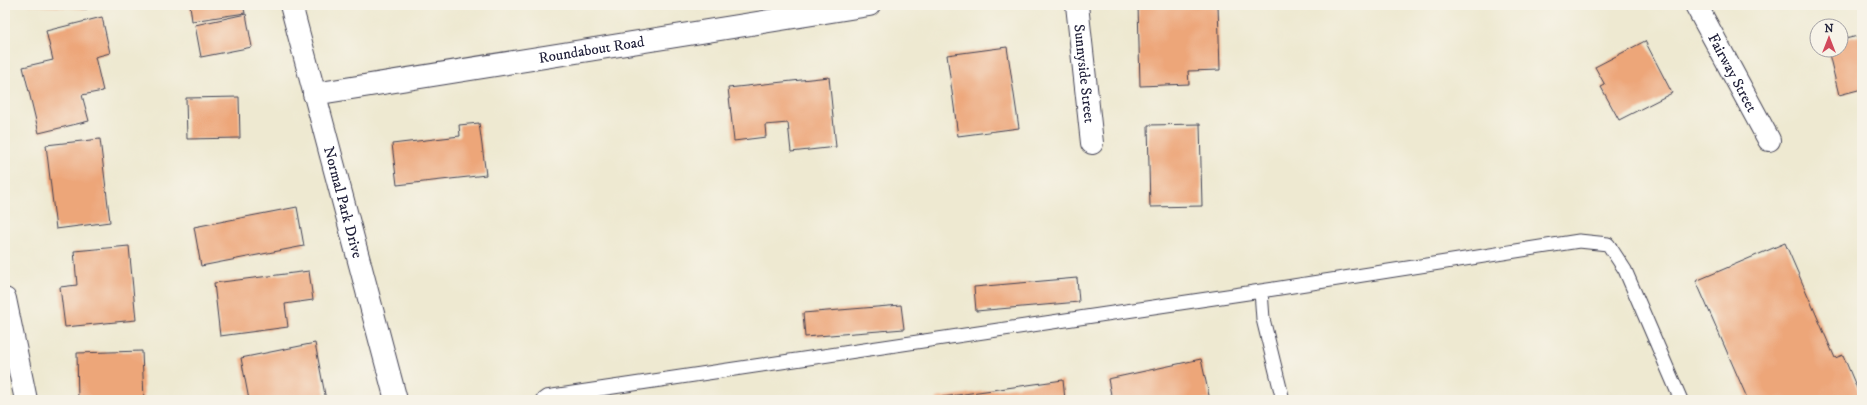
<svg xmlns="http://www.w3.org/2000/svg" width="1867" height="405" font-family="'IM FELL DW Pica',serif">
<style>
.building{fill:#eda679}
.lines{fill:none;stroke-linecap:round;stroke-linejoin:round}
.service-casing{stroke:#414052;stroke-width:15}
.minor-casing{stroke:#414052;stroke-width:24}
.tertiary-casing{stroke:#414052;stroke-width:24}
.service{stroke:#fff;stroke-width:13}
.minor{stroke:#fff;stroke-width:22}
.tertiary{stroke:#fff;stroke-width:22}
.labels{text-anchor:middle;stroke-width:3.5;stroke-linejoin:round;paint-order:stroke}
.street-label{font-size:15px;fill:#22223b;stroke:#f7f3e8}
</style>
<rect width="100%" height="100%" fill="#f7f3e8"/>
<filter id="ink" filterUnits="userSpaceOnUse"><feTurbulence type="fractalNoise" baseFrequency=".025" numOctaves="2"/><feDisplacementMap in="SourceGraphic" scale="8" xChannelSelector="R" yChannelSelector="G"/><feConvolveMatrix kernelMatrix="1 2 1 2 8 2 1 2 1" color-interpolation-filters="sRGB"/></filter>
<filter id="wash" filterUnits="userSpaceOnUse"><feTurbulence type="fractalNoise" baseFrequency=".012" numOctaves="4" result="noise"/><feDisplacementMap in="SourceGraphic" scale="16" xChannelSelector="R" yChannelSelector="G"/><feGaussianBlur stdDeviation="0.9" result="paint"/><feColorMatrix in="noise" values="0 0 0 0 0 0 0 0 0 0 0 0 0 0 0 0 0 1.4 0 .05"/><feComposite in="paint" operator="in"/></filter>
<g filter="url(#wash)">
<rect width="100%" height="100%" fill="#eee9d1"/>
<g id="blocks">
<path class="building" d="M27 5H87V9Z
M190 5H243L245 13 192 21Z
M1138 5H1218L1220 70 1188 71 1189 84 1140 86Z
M246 14 252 47 201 57 195 25Z
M102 17 110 53 95 57 103 91 82 95 89 121 39 133 23 67 53 60 46 31Z
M1862 35V89L1839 95 1828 50H1841V40Z
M1645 41 1672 93 1619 120 1601 87 1605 85 1595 67Z
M1007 47 1019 128 958 136 947 55Z
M829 77 836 147 791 152 788 123 765 125 766 137 734 141 728 88Z
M239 97 240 138 187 139 186 98Z
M479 123 486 175 397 185 392 144 460 136 459 125Z
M1200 124 1202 206 1150 207 1148 125Z
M100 139 110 222 56 229 46 145Z
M297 207 304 246 201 266 194 227Z
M1785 243 1835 358 1843 355 1862 400H1748L1696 281Z
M129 246 136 320 65 327 60 287 77 285 74 251Z
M309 271 313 300 285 304 288 327 220 336 214 283Z
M1077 278 1079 302 976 311 974 287Z
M901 305 904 329 805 337 803 313Z
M315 343 326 400H249L241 358Z
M142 351 144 400H78L77 353Z
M1201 359 1210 400H1112L1108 379Z
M1063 380 1065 400H936V398Z"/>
</g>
</g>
<g filter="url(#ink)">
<use href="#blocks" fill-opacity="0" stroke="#414052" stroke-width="1"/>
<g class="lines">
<defs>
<path id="service" d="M1261 291 1263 319 1283 400
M542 400 546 397 1261 291 1579 241 1608 244 1625 270 1681 400"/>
<g id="minor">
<path id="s1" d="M1077 5 1092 143"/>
<path id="s2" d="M1696 5 1769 140"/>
<path id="s3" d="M314 94 869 5"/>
<path d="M5 299 26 400"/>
</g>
<g id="tertiary">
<path id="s4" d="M291 5 396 400"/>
</g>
</defs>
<use href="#service" class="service-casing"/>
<use href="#minor" class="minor-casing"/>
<use href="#tertiary" class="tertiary-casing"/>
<use href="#service" class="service"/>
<use href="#minor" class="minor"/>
<use href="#tertiary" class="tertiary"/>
</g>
</g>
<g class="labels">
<g class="street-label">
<text dy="5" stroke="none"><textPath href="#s3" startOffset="281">Roundabout Road</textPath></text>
<text dy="5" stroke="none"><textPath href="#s2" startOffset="77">Fairway Street</textPath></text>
<text dy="5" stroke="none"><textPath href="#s1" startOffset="69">Sunnyside Street</textPath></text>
<text dy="5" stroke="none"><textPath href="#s4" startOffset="204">Normal Park Drive</textPath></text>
</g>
</g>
<rect width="1867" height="405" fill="none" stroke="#f7f3e8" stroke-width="20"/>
<g transform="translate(1829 38)"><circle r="19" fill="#f7f3e8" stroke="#a29fa3"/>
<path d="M0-3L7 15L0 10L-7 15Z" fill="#d1495b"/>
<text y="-6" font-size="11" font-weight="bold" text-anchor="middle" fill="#22223b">N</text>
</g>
</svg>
